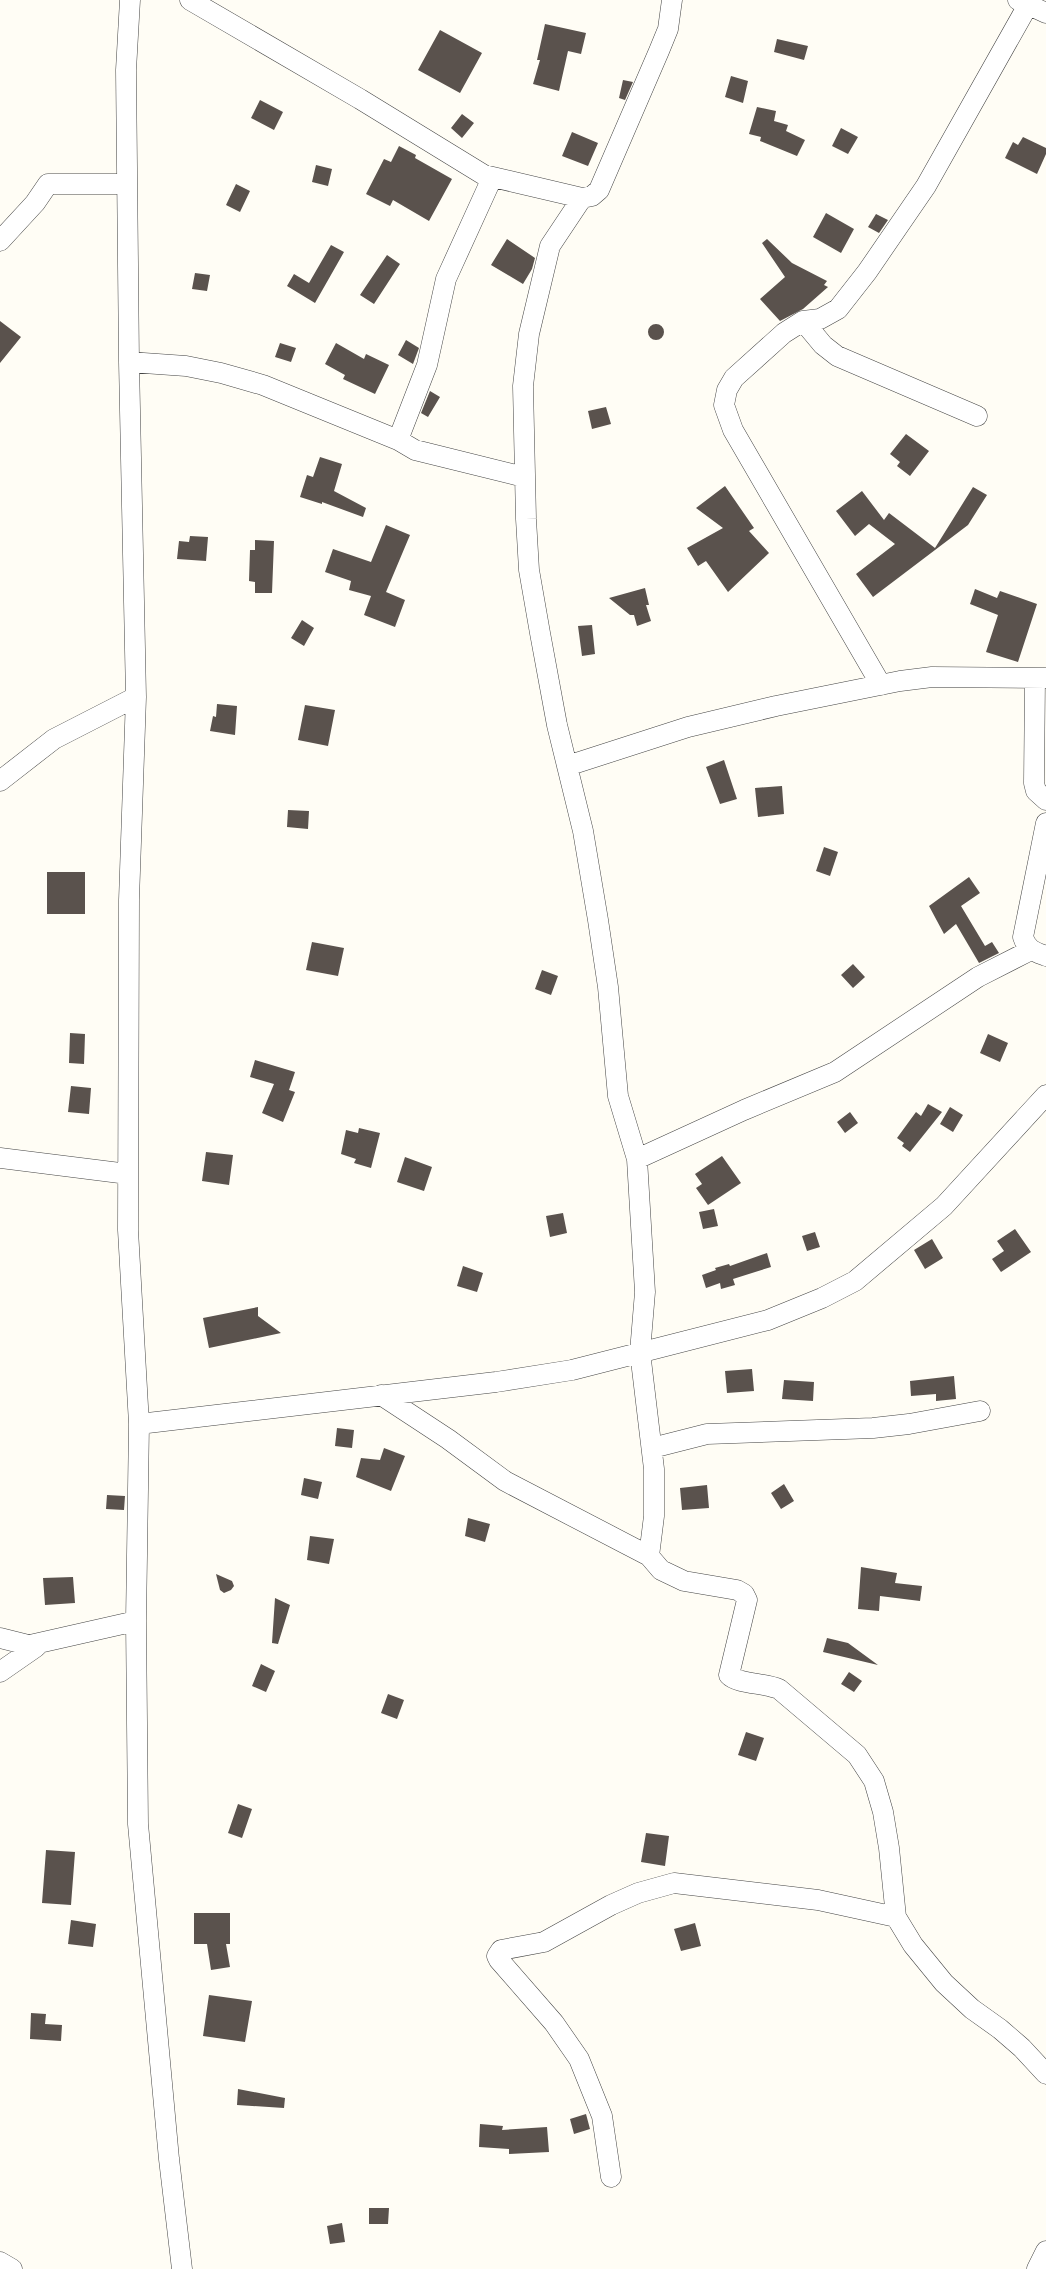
<svg xmlns="http://www.w3.org/2000/svg" width="1046" height="2269" font-family="Georgia,serif">
<style>
.building{fill:#5a524d}
.lines{fill:none;stroke-linecap:round;stroke-linejoin:round}
.minor-casing{stroke:#444;stroke-width:21}
.minor{stroke:#fff;stroke-width:20}
</style>
<rect width="100%" height="100%" fill="#fffdf5"/>
<path class="building" d="M545 24 586 33 581 54 568 51 559 91 533 84 540 60H537Z
M440 30 482 53 460 93 418 70Z
M777 39 808 46 804 60 774 52Z
M731 76 748 81 743 103 725 97Z
M623 80 633 82 625 100 619 98Z
M260 100 283 112 274 130 251 118Z
M757 107 776 111 774 121 788 125 786 131 805 140 797 156 760 141 761 137 749 134Z
M462 114 474 123 462 138 451 128Z
M841 128 858 137 848 154 832 146Z
M572 132 598 143 588 166 562 156Z
M1023 137 1046 148V154L1037 174 1005 158 1013 142 1018 145Z
M399 146 416 155 415 158 452 179 429 221 393 200 390 206 366 194 384 159 391 162Z
M316 165 332 169 328 186 312 182Z
M236 184 250 191 240 212 226 205Z
M826 213 854 229 841 253 813 237Z
M876 214 888 220 879 233 868 227Z
M507 239 535 258 532 269 523 284 491 265Z
M767 239 792 263 827 281 824 285 828 287 803 309 780 321 760 299 785 277 762 243Z
M331 245 344 252 315 303 287 286 294 274 309 283Z
M387 255 400 264 374 304 360 295Z
M195 273 210 275 207 291 192 289Z
M0 321 21 337 0 363Z
M648 332a8 8 0 1 1 16 0a8 8 0 1 1-16 0Z
M406 340 419 348 413 364 398 355Z
M280 343 296 348 291 362 275 357Z
M336 343 364 359 366 354 389 365 375 394 343 379 345 375 325 364Z
M430 391 440 397 428 417 421 413Z
M606 407 611 424 592 429 588 411Z
M906 434 929 451 910 476 897 466 900 462 890 454Z
M320 457 342 464 334 491 366 508 363 517 322 502V504L300 497 307 475 313 477Z
M725 486 754 528 749 531 769 553 728 592 706 561 698 566 687 548 723 528 696 508Z
M973 487 987 495 968 525 873 597 856 574 895 544 869 524 855 536 836 511 862 491 884 520 889 513 935 548Z
M386 525 410 535 386 592 405 600 395 627 364 615 371 596 349 590 351 581 325 572 333 549 371 562Z
M190 536 208 537 206 561 177 559 179 541 189 542Z
M255 540 274 541 272 593H255V582L249 581 250 550H255Z
M645 588 649 605H646L651 621 637 626 634 615H630L609 598Z
M975 589 997 598 1000 591 1037 604 1018 662 986 652 998 615 970 604Z
M302 620 314 628 304 646 291 638Z
M592 625 595 654 582 656 578 626Z
M217 704 237 706 235 735 210 731 213 716 216 717Z
M305 705 335 710 328 746 298 740Z
M724 760 737 799 720 804 706 767Z
M782 786 784 814 758 817 755 788Z
M288 810 309 811 308 829 287 827Z
M824 847 838 852 830 876 816 871Z
M47 872H85V914H47Z
M969 877 980 893 961 906 985 946 992 942 999 953 979 963 956 924 944 934 929 906Z
M312 942 344 948 338 976 306 970Z
M853 964 865 977 853 988 841 975Z
M542 970 558 976 551 995 535 989Z
M70 1033 85 1034 84 1064 69 1063Z
M988 1034 1008 1043 1000 1062 980 1053Z
M255 1060 295 1072 289 1090 295 1092 283 1122 262 1113 274 1084 250 1077Z
M71 1086 91 1088 89 1114 68 1112Z
M928 1104 942 1112 910 1152 902 1146 904 1143 897 1138 916 1112 921 1116Z
M950 1107 963 1115 953 1132 940 1124Z
M850 1112 858 1123 845 1133 837 1122Z
M359 1128 380 1133 371 1168 354 1163 356 1159 341 1154 346 1130 358 1133Z
M206 1152 233 1155 229 1185 202 1181Z
M722 1156 741 1183 708 1205 696 1188 702 1184 695 1174Z
M405 1157 432 1167 424 1191 397 1182Z
M714 1209 718 1226 703 1229 699 1212Z
M563 1213 567 1233 550 1237 546 1216Z
M1015 1229 1031 1252 1001 1272 992 1259 1004 1251 997 1241Z
M815 1232 820 1247 807 1251 802 1236Z
M932 1239 943 1258 925 1269 914 1250Z
M767 1253 771 1267 733 1279 735 1285 721 1289 720 1283 706 1288 702 1275 716 1270 715 1268 729 1264 730 1266Z
M463 1266 483 1273 477 1292 457 1286Z
M258 1307V1316L281 1333 209 1348 203 1318Z
M752 1369 754 1391 727 1393 725 1371Z
M954 1376 956 1399 936 1401V1394L911 1396 910 1381Z
M784 1380 814 1382 813 1401 782 1399Z
M337 1428 354 1430 352 1448 335 1446Z
M384 1448 405 1456 391 1491 356 1477 361 1458 380 1460Z
M304 1478 322 1482 318 1499 301 1495Z
M784 1484 794 1501 781 1509 771 1493Z
M707 1485 709 1508 682 1510 680 1488Z
M107 1495 125 1496 124 1510 106 1509Z
M468 1518 490 1524 485 1542 465 1536Z
M310 1536 334 1539 329 1564 307 1560Z
M861 1567 897 1573 895 1583 922 1586 920 1601 880 1596 879 1611 858 1609Z
M216 1574 232 1581 234 1586 231 1590 224 1593 220 1590Z
M73 1577 75 1603 45 1605 43 1578Z
M275 1598 290 1605 278 1644 272 1643Z
M827 1638 848 1643 878 1665 823 1652Z
M261 1664 275 1671 266 1692 252 1686Z
M849 1672 862 1681 854 1692 841 1684Z
M388 1694 404 1700 397 1719 381 1713Z
M746 1732 764 1738 756 1761 738 1755Z
M238 1804 252 1809 242 1838 228 1833Z
M646 1833 669 1836 665 1866 641 1862Z
M46 1850 75 1852 71 1905 42 1903Z
M194 1913H230V1944H226L230 1967 211 1970 207 1944H194Z
M71 1920 96 1924 93 1947 68 1944Z
M695 1923 701 1946 681 1951 674 1929Z
M209 1995 252 2001 245 2042 203 2036Z
M31 2013 46 2014 45 2024 62 2025 61 2041 30 2039Z
M238 2089 285 2098 284 2108 237 2105Z
M586 2114 590 2129 574 2134 570 2119Z
M480 2124 503 2126 502 2130 547 2127 549 2152 509 2154V2149L479 2147Z
M369 2208H389L388 2224H369Z
M342 2223 345 2242 330 2244 327 2226Z"/>
<g class="lines">
<defs>
<path id="minor" d="M130 0 126 70 129 362 136 697 129 900 128 1230 139 1424 136 1621 138 1824 169 2159 182 2269
M190 0 360 99 484 175 582 198 592 196 599 190 659 51 668 29 672 0
M1018 0 1046 13
M582 198 550 246 529 334 523 386 526 519 529 570 540 633 557 725 583 831 598 920 608 987 618 1096 637 1159 645 1292 640 1352 654 1469V1516L649 1556
M0 241 35 203 48 184H127
M803 321 823 345 837 356 977 416
M129 362 186 366 221 373 263 385 398 440 415 450 524 477
M398 440 427 365 446 279 492 178
M1035 678 1034 783 1036 791 1046 800
M881 685 733 430 724 405 727 390 734 378 784 333 803 321 820 319 838 309 867 272 926 186 1028 5
M567 766 688 727 776 706 900 681 932 677 1046 678
M0 781 54 739 136 697
M1046 823 1023 937C1027 950 1035 952 1046 956
M0 1158 128 1174
M637 1159 744 1110 835 1072 978 977 1031 950
M381 1395 448 1439 505 1481 649 1556 661 1570 684 1581 737 1590 744 1594 747 1600 729 1675C737 1684 766 1683 779 1689L857 1755 874 1781 883 1812 889 1848 896 1917 913 1945 944 1983 972 2009 1000 2029 1022 2048 1046 2074
M139 1424 496 1382 572 1370 768 1320 822 1298 855 1281 944 1206 1046 1095
M652 1448 707 1434 873 1428 909 1424 980 1411
M0 1638 36 1647
M0 1672 36 1647 30 1645 136 1621
M611 2177 602 2116 579 2059 554 2023 499 1960 497 1956 501 1950 544 1942 611 1905 638 1893 674 1883 818 1900 896 1917
M0 2262 12 2269
M1037 2269 1046 2251"/>
</defs>
<use href="#minor" class="minor-casing"/>
<use href="#minor" class="minor"/>
</g>
</svg>
